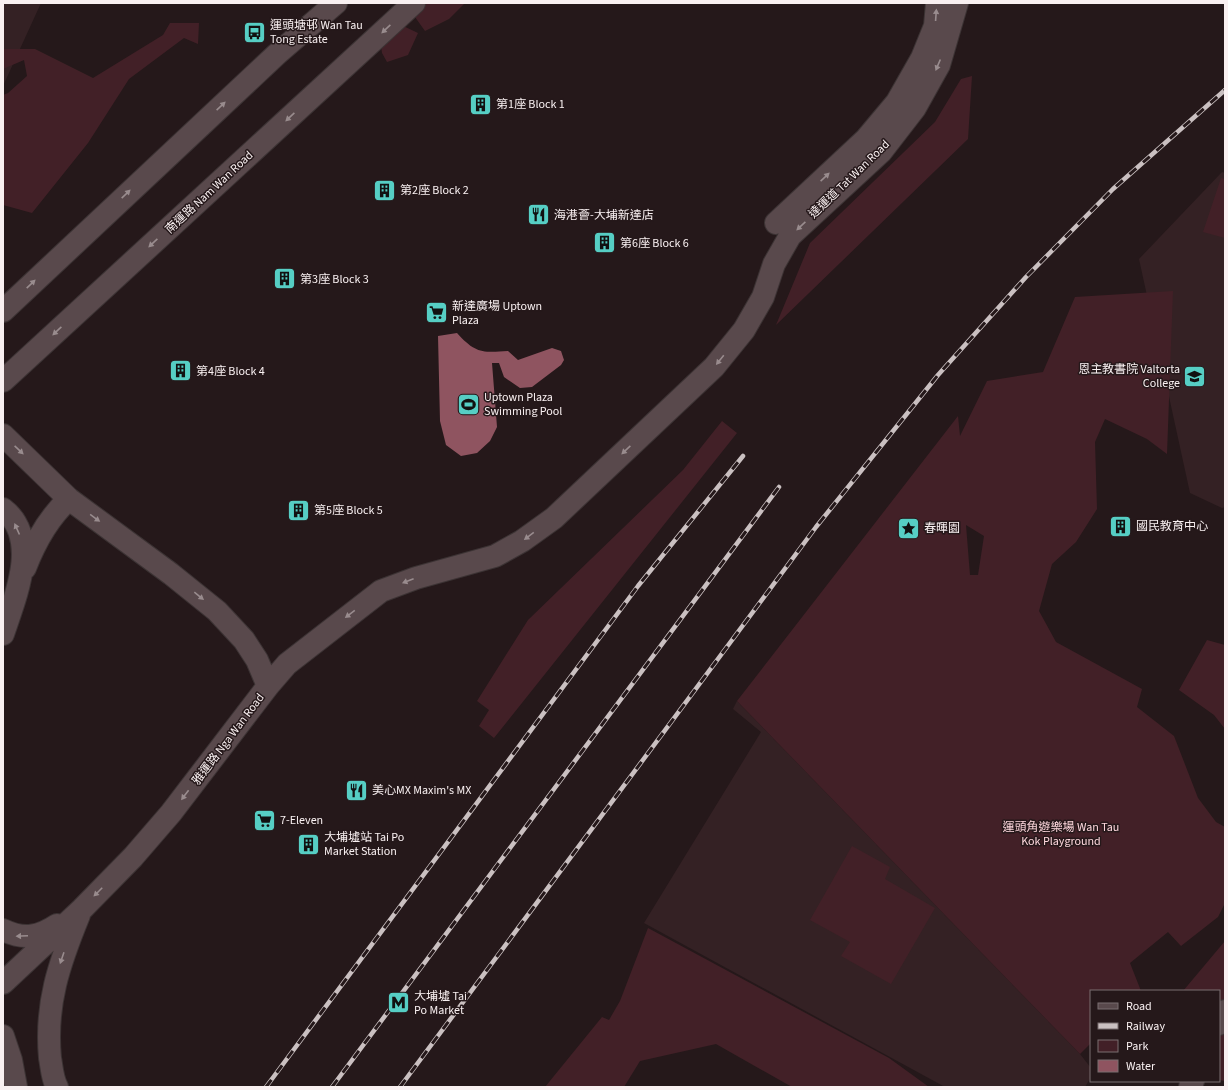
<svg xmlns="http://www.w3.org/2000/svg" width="1228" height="1090" font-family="'Source Sans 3','Noto Sans TC',sans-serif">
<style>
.built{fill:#342124}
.green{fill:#422027;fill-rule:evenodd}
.water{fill:#8f5460}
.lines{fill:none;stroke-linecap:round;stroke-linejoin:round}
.street-casing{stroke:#3c3334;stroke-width:24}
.secondary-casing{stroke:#3c3334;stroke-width:24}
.street{stroke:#59494c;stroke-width:22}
.secondary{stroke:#59494c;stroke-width:22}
.rail-casing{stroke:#cac0c1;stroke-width:4.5}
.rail{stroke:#25181a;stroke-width:3;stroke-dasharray:9;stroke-linecap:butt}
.oneway{fill:#998c8e}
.labels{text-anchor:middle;stroke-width:3;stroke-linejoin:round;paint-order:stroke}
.poi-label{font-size:12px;fill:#f9f0f1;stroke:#25181a;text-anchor:start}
.street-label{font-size:12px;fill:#f9f0f1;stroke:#25181a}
.park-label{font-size:12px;fill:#fed7dd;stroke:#25181a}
</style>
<rect width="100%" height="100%" fill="#25181a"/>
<path class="built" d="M3 3H41L3 86Z
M1222 172 1225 173V507L1222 508 1190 493 1139 259Z
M737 701 1080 1054 1091 1068V1077L1085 1087H945L644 923 761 732 733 709Z"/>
<path class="green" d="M405 3H464V4L449 19 425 31Z
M378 22 397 23 418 33 408 55 387 62 382 53Z
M170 23H199L198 44 184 38 129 79 88 143 32 213 3 205V95L8 93 27 76 24 60 3 69V49H35L93 78 163 35Z
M972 76 968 139 776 325 810 243 935 122 961 79Z
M1221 178 1225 179V238L1203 232Z
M1173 291 1167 454 1147 439 1105 419 1095 442 1097 509 1076 542 1052 564 1039 611 1056 642 1142 689 1137 707 1174 736 1198 798 1216 822 1225 827V903L1218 917 1181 946 1168 932 1130 963 1141 991H1091V1043L1080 1054 737 701 958 416 960 436 987 381 1043 372 1075 297ZM966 525 984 536 978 575H970Z
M722 421 737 433 494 738 479 726 489 710 477 701 528 620 683 470Z
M1207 640 1225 645V729L1214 715 1179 690Z
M852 846 890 867 885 879 935 908 891 984 841 956 850 942 810 920Z
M648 928 889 1058 929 1087H792L716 1044 640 1061 624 1087H545L602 1017 609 1020 620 1001Z
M1225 941V1081L1219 1080V991H1183Z"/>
<path class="water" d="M457 333C475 353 482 353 508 351L518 360 552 348 561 351 564 360 561 365 532 387 520 388 504 377 499 363H492L497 427 490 441 477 453 461 456 446 445 440 421 438 336Z"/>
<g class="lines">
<defs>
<path id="street" d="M776 223 866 139 897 102 922 58 935 26 937 3
M3 435 69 499 171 574 217 611 244 640 257 660 268 686
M3 509C41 538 15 598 3 634
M25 568C35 542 48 518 69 499
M3 930C24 940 39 937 57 925
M3 983 82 909 133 857 171 813 268 686 287 664 381 591 416 578 495 556 522 541 554 518 714 367 744 330 763 297 774 264 790 236 881 152 915 108 939 65 957 3
M1219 1024 1225 1011
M3 1036 11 1060 16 1087
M57 1087C52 1078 52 1068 50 1058 45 1004 59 964 79 915
M1190 1087 1193 1081"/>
<path id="secondary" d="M3 311 277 54 336 3
M3 381 414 3"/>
</defs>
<use href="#street" class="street-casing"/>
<use href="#secondary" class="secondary-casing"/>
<use href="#street" class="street"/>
<use href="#secondary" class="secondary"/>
<defs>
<path id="rail" d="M266 1087 638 586 743 456
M332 1087 779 487
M400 1087 816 527 938 375 1026 277 1113 189 1225 90"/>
</defs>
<use href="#rail" class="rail-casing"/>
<use href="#rail" class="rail"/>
</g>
<defs><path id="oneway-solid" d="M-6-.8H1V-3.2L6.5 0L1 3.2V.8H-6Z"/></defs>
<g class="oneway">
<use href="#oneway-solid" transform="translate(936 15) rotate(-86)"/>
<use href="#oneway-solid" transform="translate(386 29) rotate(137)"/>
<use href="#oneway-solid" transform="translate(938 65) rotate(113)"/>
<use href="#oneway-solid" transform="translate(221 106) rotate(-43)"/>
<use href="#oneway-solid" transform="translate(290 117) rotate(137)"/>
<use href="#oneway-solid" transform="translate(825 177) rotate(-43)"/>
<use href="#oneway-solid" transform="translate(126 194) rotate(-44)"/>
<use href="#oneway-solid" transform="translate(801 226) rotate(137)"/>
<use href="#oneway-solid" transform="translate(153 243) rotate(137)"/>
<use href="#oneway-solid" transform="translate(31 284) rotate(-44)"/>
<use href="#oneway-solid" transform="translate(57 331) rotate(137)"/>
<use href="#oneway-solid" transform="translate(720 360) rotate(129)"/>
<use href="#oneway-solid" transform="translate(19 450) rotate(43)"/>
<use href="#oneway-solid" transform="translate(626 450) rotate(137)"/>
<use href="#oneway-solid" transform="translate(95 518) rotate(36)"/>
<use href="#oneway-solid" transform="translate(17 529) rotate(-114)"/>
<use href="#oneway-solid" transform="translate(529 536) rotate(143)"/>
<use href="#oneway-solid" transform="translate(408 581) rotate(159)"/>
<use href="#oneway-solid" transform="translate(199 596) rotate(39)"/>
<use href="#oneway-solid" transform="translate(350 614) rotate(143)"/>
<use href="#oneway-solid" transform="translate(185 795) rotate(127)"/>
<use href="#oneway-solid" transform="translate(98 892) rotate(135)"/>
<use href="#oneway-solid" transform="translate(22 936) rotate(178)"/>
<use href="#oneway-solid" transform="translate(62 958) rotate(109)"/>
</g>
<defs>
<symbol id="bus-square" viewBox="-11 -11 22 22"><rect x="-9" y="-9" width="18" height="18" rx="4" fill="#56cec4" stroke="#25181a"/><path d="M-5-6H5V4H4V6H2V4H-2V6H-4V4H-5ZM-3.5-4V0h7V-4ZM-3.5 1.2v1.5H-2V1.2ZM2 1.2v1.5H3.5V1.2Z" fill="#111"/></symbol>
<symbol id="building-square" viewBox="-11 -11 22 22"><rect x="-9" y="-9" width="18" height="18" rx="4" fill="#56cec4" stroke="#25181a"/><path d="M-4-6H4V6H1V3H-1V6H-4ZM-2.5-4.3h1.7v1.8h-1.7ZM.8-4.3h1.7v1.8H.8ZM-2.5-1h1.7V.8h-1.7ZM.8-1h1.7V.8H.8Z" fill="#111"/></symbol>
<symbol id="restaurant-square" viewBox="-11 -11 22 22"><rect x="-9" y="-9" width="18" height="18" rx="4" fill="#56cec4" stroke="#25181a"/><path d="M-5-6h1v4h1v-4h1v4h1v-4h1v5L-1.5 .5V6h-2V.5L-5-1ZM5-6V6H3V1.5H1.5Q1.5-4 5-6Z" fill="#111"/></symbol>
<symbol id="supermarket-square" viewBox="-11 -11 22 22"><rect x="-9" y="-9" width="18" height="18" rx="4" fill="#56cec4" stroke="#25181a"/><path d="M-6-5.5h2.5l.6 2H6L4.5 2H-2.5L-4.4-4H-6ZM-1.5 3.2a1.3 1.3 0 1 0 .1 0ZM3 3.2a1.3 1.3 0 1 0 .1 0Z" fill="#111"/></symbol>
<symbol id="school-square" viewBox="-11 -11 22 22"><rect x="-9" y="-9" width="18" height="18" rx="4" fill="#56cec4" stroke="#25181a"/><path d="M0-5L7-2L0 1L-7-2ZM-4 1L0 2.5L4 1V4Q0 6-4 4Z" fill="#111"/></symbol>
<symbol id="stadium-square" viewBox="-11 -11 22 22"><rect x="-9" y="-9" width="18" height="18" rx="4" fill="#56cec4" stroke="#25181a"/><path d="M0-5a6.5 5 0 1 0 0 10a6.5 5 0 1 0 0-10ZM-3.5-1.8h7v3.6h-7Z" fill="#111"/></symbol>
<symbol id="sight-square" viewBox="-11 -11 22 22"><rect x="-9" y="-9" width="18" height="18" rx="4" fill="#56cec4" stroke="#25181a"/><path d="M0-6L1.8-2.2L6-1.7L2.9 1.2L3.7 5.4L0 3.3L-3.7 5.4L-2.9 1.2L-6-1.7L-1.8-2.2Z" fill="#111"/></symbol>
<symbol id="metro-square" viewBox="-11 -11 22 22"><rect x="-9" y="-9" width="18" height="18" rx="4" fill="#56cec4" stroke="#25181a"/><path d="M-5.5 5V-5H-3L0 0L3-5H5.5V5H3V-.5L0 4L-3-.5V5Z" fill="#111"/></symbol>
</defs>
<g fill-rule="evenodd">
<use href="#bus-square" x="242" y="20" width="25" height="25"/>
<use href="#building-square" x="468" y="92" width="25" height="25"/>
<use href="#building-square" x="372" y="178" width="25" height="25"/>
<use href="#restaurant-square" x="526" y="202" width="25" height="25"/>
<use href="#building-square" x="592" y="230" width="25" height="25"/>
<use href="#building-square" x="272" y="266" width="25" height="25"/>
<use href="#supermarket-square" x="424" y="300" width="25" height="25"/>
<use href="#building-square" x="168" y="358" width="25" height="25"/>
<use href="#school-square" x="1182" y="364" width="25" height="25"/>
<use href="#stadium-square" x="456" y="392" width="25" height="25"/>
<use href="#building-square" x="286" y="498" width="25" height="25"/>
<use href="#building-square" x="1108" y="514" width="25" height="25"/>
<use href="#sight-square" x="896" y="516" width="25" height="25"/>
<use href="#restaurant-square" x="344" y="778" width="25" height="25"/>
<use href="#supermarket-square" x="252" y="808" width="25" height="25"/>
<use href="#building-square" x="296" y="832" width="25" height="25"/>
<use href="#metro-square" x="386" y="990" width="25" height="25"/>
</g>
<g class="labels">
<g class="poi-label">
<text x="270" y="29">運頭塘邨 Wan Tau<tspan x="270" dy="14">Tong Estate</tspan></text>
<text x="496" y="108">第1座 Block 1</text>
<text x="400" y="194">第2座 Block 2</text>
<text x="554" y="219">海港薈-大埔新達店</text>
<text x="620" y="247">第6座 Block 6</text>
<text x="300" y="283">第3座 Block 3</text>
<text x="452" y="310">新達廣場 Uptown<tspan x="452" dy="14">Plaza</tspan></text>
<text x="1180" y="373" text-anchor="end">恩主教書院 Valtorta<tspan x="1180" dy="14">College</tspan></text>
<text x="196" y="375">第4座 Block 4</text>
<text x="484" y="401">Uptown Plaza<tspan x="484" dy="14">Swimming Pool</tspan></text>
<text x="314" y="514">第5座 Block 5</text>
<text x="1136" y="530">國民教育中心</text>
<text x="924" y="532">春暉園</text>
<text x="372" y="794">美心MX Maxim's MX</text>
<text x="280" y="824">7-Eleven</text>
<text x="324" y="841">大埔墟站 Tai Po<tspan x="324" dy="14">Market Station</tspan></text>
<text x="414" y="1000">大埔墟 Tai<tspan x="414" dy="14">Po Market</tspan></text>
</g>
<g class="street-label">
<text transform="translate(849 179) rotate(-44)" y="4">達運道 Tat Wan Road</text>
<text transform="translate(209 192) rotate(-43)" y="4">南運路 Nam Wan Road</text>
<text transform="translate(228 739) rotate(-53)" y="4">雅運路 Nga Wan Road</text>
</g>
<g class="park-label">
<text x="1061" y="831">運頭角遊樂場 Wan Tau<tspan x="1061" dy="14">Kok Playground</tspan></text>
</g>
</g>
<rect width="1228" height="1090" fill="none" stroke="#f9f0f1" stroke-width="8"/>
<rect x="1090" y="990" width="130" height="92" fill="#25181a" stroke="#7a6e70"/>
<rect x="1098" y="1003" width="20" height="6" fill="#59494c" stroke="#7a6e70"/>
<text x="1126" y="1010" font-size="12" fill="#f9f0f1">Road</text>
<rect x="1098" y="1023" width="20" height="6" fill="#cac0c1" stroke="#7a6e70"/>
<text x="1126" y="1030" font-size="12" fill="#f9f0f1">Railway</text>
<rect x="1098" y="1040" width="20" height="12" fill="#422027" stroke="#7a6e70"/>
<text x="1126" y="1050" font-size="12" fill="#f9f0f1">Park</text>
<rect x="1098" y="1060" width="20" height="12" fill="#8f5460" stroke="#7a6e70"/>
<text x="1126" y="1070" font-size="12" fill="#f9f0f1">Water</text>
</svg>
